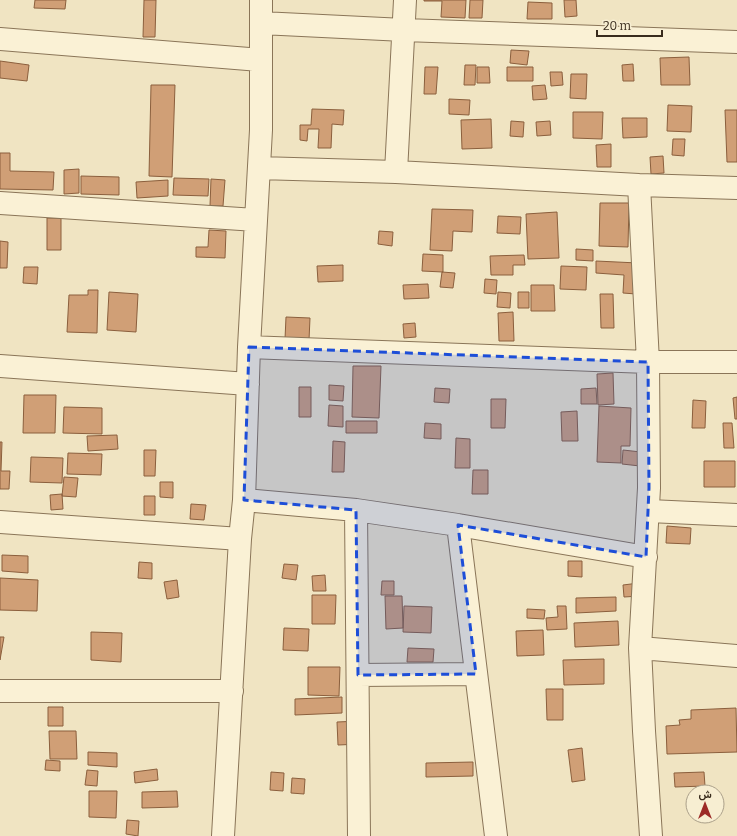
<svg xmlns="http://www.w3.org/2000/svg" width="737" height="836" font-family="Bitter,Vazirmatn,serif">
<style>
.building{fill:#d09f76;stroke:#8b5f3d}
.lines{fill:none;stroke-linecap:round;stroke-linejoin:round}
.street-casing{stroke:#8a7558;stroke-width:24}
.street{stroke:#faf1d5;stroke-width:22}
.marked{fill:#1d4ed8;fill-opacity:0.2;stroke:#1d4ed8;stroke-width:3;stroke-dasharray:8 5;stroke-linejoin:round}
</style>
<rect width="100%" height="100%" fill="#f0e4c2"/>
<path class="building" d="M35 0H66L65 9 34 8Z
M144 0H156L155 37H143Z
M424 0H466L465 18 441 17 442 1H424Z
M470 0H483L482 18H469Z
M564 0H576L577 16 565 17Z
M528 2 552 3V19H527Z
M511 50 529 51 527 65 510 63Z
M689 57 690 85H661L660 58Z
M0 61 29 65 27 81 0 78Z
M633 64 634 81H623L622 65Z
M465 65H476L475 85H464Z
M425 67H438L436 94H424Z
M477 67H489L490 83H477Z
M507 67H533V81H507Z
M550 72H562L563 85 551 86Z
M571 74H587L586 99 570 98Z
M151 85H175L172 177 149 176Z
M545 85 547 99 533 100 532 86Z
M449 99 470 100 469 115 449 114Z
M668 105 692 106 691 132 667 131Z
M312 109 344 110 343 125 332 124 331 148H318L319 129H308L307 141 300 140V125H311Z
M725 110H737V162H727Z
M573 112H603L602 139 573 138Z
M622 118H647V137L623 138Z
M491 119 492 148 462 149 461 120Z
M511 121 524 122 523 137 510 136Z
M550 121 551 135 537 136 536 122Z
M673 139H685L684 156 672 155Z
M611 144V167H597L596 145Z
M0 153H10V171L54 172 53 190 0 189Z
M663 156 664 173 651 174 650 157Z
M79 169V193L64 194V170Z
M81 176 119 177V195L81 194Z
M174 178 209 179 208 196 173 195Z
M211 179 225 180 223 206H210Z
M168 180V196L137 198 136 182Z
M600 203H629L628 247 599 246Z
M432 209 473 210 472 232 453 231 452 251 430 250Z
M557 212 559 258 528 259 526 214Z
M498 216 521 217 520 234 497 233Z
M47 218H61V250H47Z
M209 230 226 231 225 258 196 257V247H208Z
M379 231 393 232 392 246 378 244Z
M0 241 8 242 7 268H0Z
M576 249 593 250V261L576 260Z
M423 254 443 255V272L422 271Z
M524 255 525 265H513V275H491L490 256Z
M596 261 638 263 636 294 623 293 624 275 596 273Z
M343 265V281L318 282 317 266Z
M561 266 587 267 586 290 560 289Z
M24 267H38L37 284 23 283Z
M442 272 455 273 453 288 440 287Z
M485 279 497 280 496 294 484 293Z
M428 284 429 298 404 299 403 285Z
M531 285H554L555 311H531Z
M88 290H98L97 333 67 332 69 295H88Z
M109 292 138 294 136 332 107 330Z
M498 292 511 293 510 308 497 307Z
M518 292H529V308H518Z
M600 294H613L614 328H601Z
M513 312 514 341H499L498 313Z
M286 317 310 318 309 340 285 339Z
M415 323 416 337 404 338 403 324Z
M353 366H381L379 418 352 417Z
M613 373 614 404 598 405 597 374Z
M329 385 344 386 343 401 329 400Z
M299 387H311V417H299Z
M435 388 450 389 449 403 434 402Z
M596 388 597 404H581V389Z
M24 395H56L55 433H23Z
M737 397V419H735L733 398Z
M491 399H506L505 428H491Z
M693 400 706 401 705 428H692Z
M329 405 343 406V427L328 426Z
M599 406 631 408 630 446H621V463L597 462Z
M64 407 102 408V434L63 433Z
M577 411 578 441H562L561 412Z
M346 421H377V433H346Z
M425 423 441 424V439L424 438Z
M723 423H732L734 448H724Z
M117 435 118 449 88 451 87 436Z
M456 438 470 439V468H455Z
M333 441 345 442 344 472H332Z
M0 442H2L1 471H10L9 489H0Z
M144 450H156L155 476H144Z
M623 450 641 452 640 466 622 464Z
M68 453 102 454 101 475 67 474Z
M31 457 63 458 62 483 30 482Z
M704 461H735V487H704Z
M473 470H488V494H472Z
M64 477 78 478 76 497 62 496Z
M160 482H173V498L160 497Z
M62 494 63 509 51 510 50 495Z
M144 496H155V515H144Z
M191 504 206 505 204 520 190 519Z
M667 526 691 528 690 544 666 543Z
M2 555 28 556V573L2 571Z
M568 561H582V577L568 576Z
M139 562 152 563V579L138 578Z
M284 564 298 565 296 580 282 578Z
M325 575 326 591H313L312 576Z
M0 578 38 580 37 611 0 610Z
M177 580 179 597 167 599 164 582Z
M382 581H394V595H381Z
M639 583 640 596 624 597 623 585Z
M312 595H336L335 624H312Z
M385 596H402L403 628 386 629Z
M616 597V611L576 613V598Z
M404 606 432 607 431 633 403 632Z
M557 606H566L567 629 547 630 546 618 558 617Z
M527 609 545 610 544 619 527 618Z
M618 621 619 645 575 647 574 623Z
M284 628 309 629 308 651 283 650Z
M543 630 544 655 517 656 516 631Z
M91 632 122 633 121 662 91 660Z
M0 637H4L0 660Z
M408 648 434 649 433 662H407Z
M604 659V684L564 685 563 660Z
M308 667H340L339 696 308 695Z
M546 689H563V720H547Z
M342 697V713L295 715V699Z
M48 707H63V726H48Z
M736 708 737 752 667 754 666 726 680 725 679 720 691 719V710Z
M360 721 361 744 338 745 337 722Z
M49 731H76L77 759H50Z
M582 748 585 780 572 782 568 750Z
M88 752 117 753V767L88 765Z
M46 760 60 761V771L45 770Z
M473 762V776L426 777V763Z
M157 769 158 780 135 783 134 772Z
M87 770 98 771 97 786 85 785Z
M271 772 284 773 283 791 270 790Z
M704 772 705 786 675 787 674 773Z
M292 778 305 779 304 794 291 793Z
M89 791H117L116 818 89 817Z
M177 791 178 807 142 808V792Z
M127 820 139 821 138 836 126 834Z"/>
<g class="lines">
<defs>
<path id="street" d="M261 23 404 30 737 42
M0 39 261 60
M259 168 396 172 639 185 737 188
M396 172 405 0
M639 185 648 362 649 488 640 648 644 731 651 836
M0 203 256 220
M249 347 648 362H737
M0 366 248 384
M244 500 356 510 458 525 646 557
M356 510 359 836
M649 511 737 515
M0 522 240 539
M458 525 496 836
M640 648 737 656
M358 675 476 674
M0 691H232
M223 836 240 539 244 500 249 347 261 130V0"/>
</defs>
<use href="#street" class="street-casing"/>
<use href="#street" class="street"/>
</g>
<path class="marked" d="M249 347 648 362 649 488 646 557 458 525 476 674 358 675 356 510 244 500Z"/>
<g transform="translate(705 804)"><circle r="19" fill="#f7eed2" stroke="#aba08a"/>
<path d="M0-3L7 15L0 10L-7 15Z" fill="#9c2a26"/>
<text y="-6" font-size="11" font-weight="bold" text-anchor="middle" fill="#392c1d">ش</text>
</g>
<path d="M597 30v6h65v-6" fill="none" stroke="#392c1d" stroke-width="2"/>
<text x="603" y="30" font-size="12" fill="#392c1d" stroke="#f7eed2" stroke-width="3" paint-order="stroke">20 m</text>
</svg>
